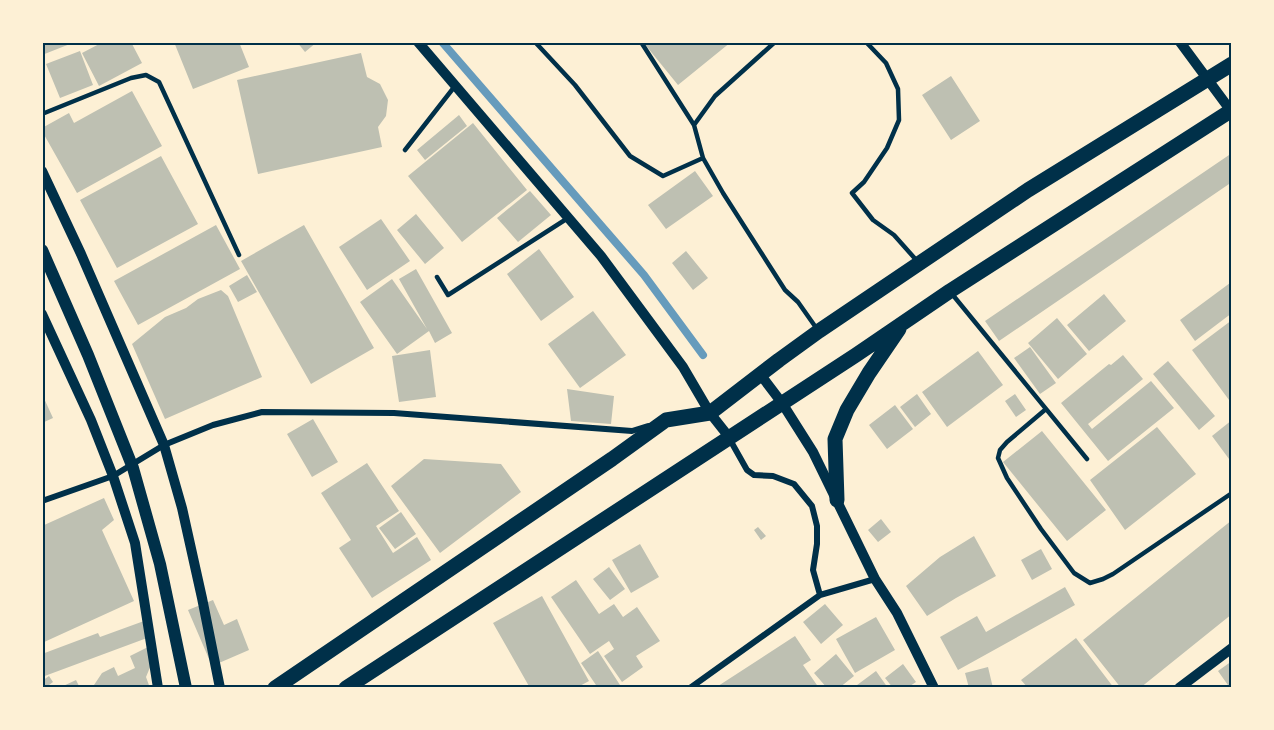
<svg xmlns="http://www.w3.org/2000/svg" width="1274" height="730" font-family="Figtree,sans-serif">
<style>
.lines{fill:none;stroke-linecap:round;stroke-linejoin:round}
.stream{stroke:#669bbc;stroke-width:8}
.building{fill:#bec0b2}
.service{stroke:#003049;stroke-width:4.5}
.minor{stroke:#003049;stroke-width:6}
.tertiary{stroke:#003049;stroke-width:10}
.secondary{stroke:#003049;stroke-width:12}
.primary{stroke:#003049;stroke-width:15}
.neatline{fill:none;stroke:#003049;stroke-width:2}
</style>
<rect width="100%" height="100%" fill="#fdf0d5"/>
<g class="lines">
<path class="stream" d="M442 42 644 275 703 355"/>
</g>
<path class="building" d="M42 42H75L42 55Z
M103 42H131L142 63 99 86 82 53Z
M174 42H239L249 67 193 89Z
M297 42H317L305 52Z
M643 42H731L678 85Z
M80 51 93 85 60 98 46 64Z
M361 53 367 77 380 84 388 100 386 116 378 127 382 147 258 174 237 80Z
M951 76 980 121 951 140 922 95Z
M132 91 162 146 77 193 42 131V128L69 113 74 123Z
M459 115 467 126 425 160 417 150Z
M473 123 527 190 462 242 408 176Z
M1232 153V182L999 341 985 321Z
M161 156 198 224 117 268 80 200Z
M695 171 713 196 666 229 648 205Z
M530 191 551 215 518 242 497 218Z
M416 214 444 248 425 264 397 230Z
M381 219 410 261 367 290 339 247Z
M216 225 240 269 138 325 114 281Z
M304 225 374 348 311 384 241 261Z
M539 249 574 297 541 321 507 274Z
M686 251 708 278 693 290 672 263Z
M416 269 452 333 435 343 429 331 397 354 360 302 392 279 427 329 399 279Z
M247 275 257 292 238 302 229 286Z
M1230 283 1232 286V313L1195 341 1180 320Z
M221 290 228 296 262 377 165 419 132 344 165 317 186 308 198 299Z
M1104 294 1126 321 1089 351 1067 325Z
M593 311 626 355 580 388 548 344Z
M1057 318 1087 354 1058 379 1028 343Z
M1232 320V404L1192 350Z
M1030 347 1056 383 1040 394 1014 358Z
M430 350 436 397 399 402 392 356Z
M978 351 1003 385 947 427 922 392Z
M1123 355 1143 379 1088 424 1092 429 1151 381 1174 408 1108 461 1061 403 1109 364 1111 365Z
M1168 361 1215 416 1199 430 1153 374Z
M567 389 614 396 611 424 571 421Z
M42 394 53 418 42 423Z
M917 394 931 414 915 427 900 407Z
M1015 394 1026 410 1016 417 1005 401Z
M895 405 913 429 887 449 869 425Z
M313 419 338 462 312 477 287 434Z
M1232 420V463L1212 436Z
M1157 427 1196 474 1125 530 1090 480Z
M1042 431 1106 510 1067 541 1003 462Z
M424 459 501 464 521 492 440 553 391 486Z
M367 463 399 511 376 526 393 553 417 537 431 560 372 598 339 548 351 540 321 493Z
M104 498 114 520 102 530 134 601 42 643V526Z
M401 512 416 534 395 549 379 528Z
M881 519 891 532 878 542 868 530Z
M1232 520V614L1140 688H1121L1083 640Z
M758 527 766 536 761 540 754 530Z
M974 536 996 576 956 598 927 616 906 586 940 557Z
M640 544 659 577 631 593 612 560Z
M1041 549 1052 569 1032 580 1021 560Z
M609 567 625 589 610 600 593 579Z
M576 580 599 614 614 604 623 617 637 607 660 641 636 656 643 667 622 682 604 656 614 649 609 641 590 654 551 597Z
M1065 587 1075 605 958 670 940 637 977 616 986 632Z
M542 596 589 681 576 688H530L493 623Z
M213 600 224 625 237 619 249 650 212 666 188 610Z
M825 604 843 625 821 644 803 622Z
M876 617 895 650 855 673 836 639Z
M144 621 147 638 42 677V654L98 633 100 637Z
M795 636 811 660 803 665 819 688H715Z
M1076 638 1114 688H1028L1021 680Z
M148 647 151 665 146 677 150 688H92L102 673 114 667 118 676 135 668 130 656Z
M598 651 620 685 615 688H598L581 663Z
M836 654 854 676 839 688H827L814 673Z
M1232 661V688H1230L1218 671Z
M903 664 916 682 907 688H893L885 678Z
M988 667 993 688H969L965 673Z
M876 671 888 688H853Z
M49 676 53 682 45 688H42V681Z
M76 680 80 688H59Z"/>
<g class="lines">
<path class="service" d="M535 42 575 85 630 156 663 176 703 158
M641 42 694 125 703 158 723 193 785 290 798 302 817 329
M866 42 886 63 898 89 899 120 887 148 864 182 852 193 873 220 894 235 918 262
M42 114 131 78 146 75 159 82 239 255
M694 125 715 96 775 42
M405 150 455 86
M437 277 448 295 568 218
M952 294 1087 459
M1046 409 1007 442 1000 450 998 458 1007 478 1041 529 1074 573 1090 583 1103 579 1113 574 1232 493"/>
<path class="minor" d="M729 438 747 470 754 475 773 476 794 484 812 506 817 526V544L813 570 820 595
M42 501 113 476 164 445 213 425 262 412 394 413 632 431 648 426
M690 688 820 595 875 579"/>
<path class="tertiary" d="M418 42 601 256 683 367 710 413 729 437
M1180 42 1231 111
M42 171 81 254 164 445 182 508 202 598 220 688
M42 314 91 420 113 476 135 543 158 688
M760 374 782 403 813 452 875 579 897 613 934 688
M1179 688 1232 648"/>
<path class="secondary" d="M42 250 88 355 133 468 160 564 186 688"/>
<path class="primary" d="M837 500 835 439 847 410 869 373 899 329
M275 688 612 459 666 420 710 413 779 360 819 331 1028 190 1232 64
M346 688 856 355 950 291 1232 110"/>
</g>
<rect width="1274" height="730" fill="none" stroke="#fdf0d5" stroke-width="87"/>
<rect x="44" y="44" width="1186" height="642" class="neatline"/>
</svg>
